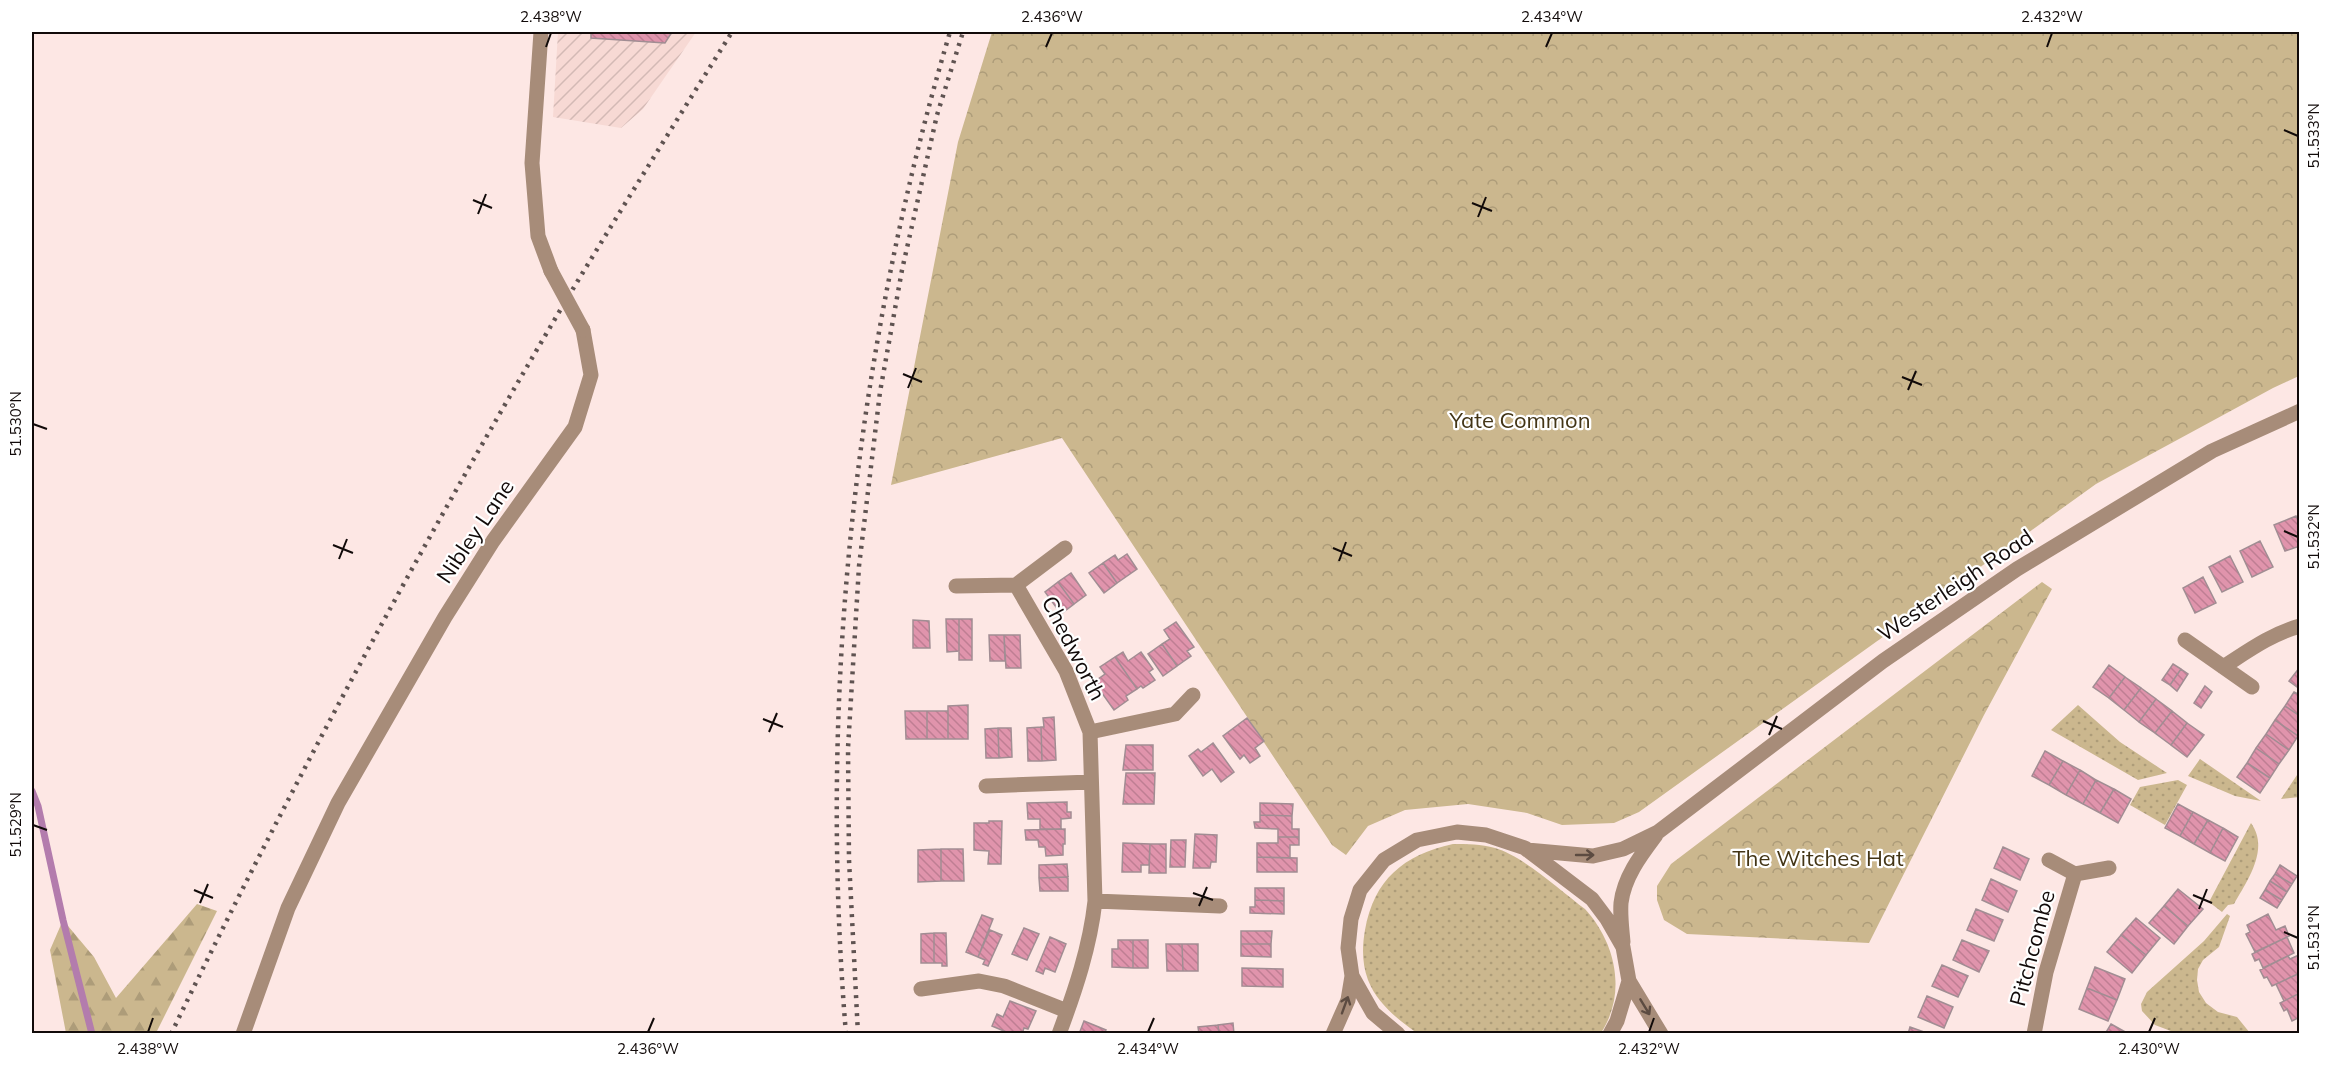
<svg xmlns="http://www.w3.org/2000/svg" width="2331" height="1065" font-family="Mulish,sans-serif">
<style>
.industrial{fill:url(#industrial-furrows)}
.grass{fill:url(#grass-dots)}
.forest{fill:url(#forest-firs)}
.park{fill:url(#park-crowns)}
.lines{fill:none;stroke-linecap:round;stroke-linejoin:round}
.stream{stroke:#b37cad;stroke-width:7}
.building{fill:url(#building-back-hatch);stroke:#a18d93;stroke-width:1.5}
.minor{stroke:#a78c79;stroke-width:15}
.rail{stroke:#5f5351;stroke-width:4.5;stroke-dasharray:3 6;stroke-linecap:butt}
.minor-bridge{stroke:#a78c79;stroke-width:15}
.oneway{stroke:#5c4b41}
.ticks{fill:none;stroke:#110a09;stroke-width:2}
.labels{text-anchor:middle;stroke-width:4.5;stroke-linejoin:round;paint-order:stroke}
.park-label{font-size:22px;fill:#433516;stroke:#fff}
.street-label{font-size:22px;fill:#110a09;stroke:#fff}
.neatline{fill:none;stroke:#110a09;stroke-width:2}
.ticks-label{font-size:15px;text-anchor:middle;fill:#110a09}
</style>
<defs>
<pattern id="industrial-furrows" width="10" height="10" patternUnits="userSpaceOnUse" patternTransform="scale(1.5)"><rect width="10" height="10" fill="#f7d9d4"/><path d="M-1 1l2-2M0 10L10 0M9 11l2-2" fill="none" stroke="#d3b9b5"/></pattern>
<pattern id="grass-dots" width="8" height="8" patternUnits="userSpaceOnUse" patternTransform="scale(1.5)"><rect width="8" height="8" fill="#cbb78e"/><path d="M2 2h.1M6 6h.1" fill="none" stroke="#ad9c79" stroke-width="1.8" stroke-linecap="round"/></pattern>
<pattern id="forest-firs" width="22" height="20" patternUnits="userSpaceOnUse" patternTransform="scale(1.5)"><rect width="22" height="20" fill="#cbb78e"/><path d="M5 1l3.5 6h-7zM16 11l3.5 6h-7z" fill="#ad9c79"/></pattern>
<pattern id="park-crowns" width="20" height="18" patternUnits="userSpaceOnUse" patternTransform="scale(1.5)"><rect width="20" height="18" fill="#cbb78e"/><path d="M2 6a3 3 0 1 1 6 0M12 15a3 3 0 1 1 6 0" fill="none" stroke="#ad9c79"/></pattern>
<pattern id="building-back-hatch" width="6" height="6" patternUnits="userSpaceOnUse" patternTransform="scale(1.5)"><rect width="6" height="6" fill="#e094ac"/><path d="M-1 5l2 2M0 0l6 6M5-1l2 2" fill="none" stroke="#bf7e93"/></pattern>
</defs>
<rect width="100%" height="100%" fill="#fde7e4"/>
<path class="industrial" d="M558 32H696L643 109 621 128 553 117Z"/>
<path class="grass" d="M2078 705 2120 742 2167 773 2138 780 2051 730Z
M2200 759 2261 801 2235 796 2188 776Z
M2299 772V797L2281 799Z
M2178 780 2187 785 2165 825 2130 805 2140 787Z
M2251 823C2270 849 2247 881 2234 904L2228 905 2222 912 2209 902Z
M1453 844C1467 844 1481 844 1495 848 1523 856 1561 891 1585 909 1616 943 1627 993 1601 1033H1417C1397 1019 1377 1003 1368 980 1362 964 1362 947 1365 930 1374 880 1403 855 1453 844Z
M2227 914 2230 916 2219 947 2203 960 2198 969 2197 980 2199 992 2206 1003 2218 1012 2237 1017 2250 1033H2176L2155 1025 2142 1011 2141 1004 2147 992 2204 941Z"/>
<path class="forest" d="M197 904 217 911 156 1033H66L50 950 63 920 94 957 116 998Z"/>
<path class="park" d="M992 32H2299V376L2273 388 2096 484 1639 812 1614 823 1562 825 1527 813 1468 804 1405 810 1368 826 1346 855 1332 845 1062 438 891 485 958 142Z
M2042 582 2052 589 1984 715 1869 943 1687 934 1664 920 1657 900V886L1671 864Z"/>
<g class="lines">
<path class="stream" d="M32 791 38 806 63 920 92 1034"/>
</g>
<path class="building" d="M591 32H672L665 43 591 38Z
M2296 516 2300 525V546L2285 551 2274 525Z
M2260 541 2273 567 2252 577 2240 551Z
M1127 554 1137 569 1117 583 1103 563 1115 555 1118 560Z
M2230 556 2243 582 2222 592 2209 567Z
M1103 563 1117 583 1104 593 1089 573Z
M1071 573 1086 595 1074 604 1058 582Z
M2203 577 2216 603 2195 613 2183 588Z
M1058 582 1074 604 1061 614 1045 592Z
M946 619H959V651L947 652Z
M959 619H972V660H959Z
M913 620 929 621 930 648H913Z
M1176 622 1194 647 1187 651 1191 656 1177 666 1162 644 1170 639 1164 630Z
M989 635H1004L1005 661H990Z
M1004 635H1020L1021 668H1006Z
M1162 644 1177 666 1163 676 1148 654Z
M1123 652 1128 661 1141 652 1153 669 1149 672 1155 680 1143 688 1141 686 1137 689 1115 657Z
M1115 657 1137 689 1126 696 1128 700 1114 710 1094 682 1105 674 1100 667Z
M2173 664 2181 669 2170 685 2162 680Z
M2109 665 2125 677 2109 698 2093 687Z
M2300 667V683L2297 687 2289 681Z
M2181 669 2188 674 2177 691 2170 685Z
M2125 677 2141 688 2124 710 2109 698Z
M2205 686 2212 692 2201 708 2194 703Z
M2141 688 2156 699 2139 722 2124 710Z
M2294 692 2300 695V716L2285 706Z
M2156 699 2172 711 2155 733 2139 722Z
M968 705V739H948V706Z
M2285 706 2300 716 2298 736 2275 720Z
M905 711H927V739H906Z
M927 711H948V739H927Z
M2172 711 2187 723 2171 745 2155 733Z
M1054 717 1056 760 1042 761 1041 727H1044L1043 718Z
M1247 718 1264 741 1255 748 1260 756 1250 763 1244 755 1240 759 1223 736Z
M2275 720 2298 736 2289 750 2266 734Z
M2187 723 2204 735 2187 757 2171 745Z
M1041 727 1042 761H1028L1027 728Z
M998 728 999 758H986L985 729Z
M998 728H1011L1012 757 999 758Z
M2266 734 2289 750 2279 764 2256 748Z
M1213 743 1234 772 1221 782 1212 769 1203 776 1189 756 1198 749 1201 752Z
M1126 745H1153V770H1123Z
M2256 748 2279 764 2270 778 2247 763Z
M2045 751 2063 761 2049 785 2032 776Z
M2063 761 2080 770 2066 795 2049 785Z
M2247 763 2270 778 2260 793 2237 777Z
M2080 770 2096 780 2083 804 2066 795Z
M1126 773H1155L1154 804H1123Z
M2096 780 2114 789 2100 813 2083 804Z
M2114 789 2131 799 2118 823 2100 813Z
M1067 802V812H1071V818L1061 819V829H1040V819H1028L1027 803Z
M1260 803 1293 804 1292 816 1260 815Z
M2178 804 2193 812 2180 836 2165 828Z
M2193 812 2208 820 2194 844 2180 836Z
M1260 815 1292 816V829H1299V837H1278V829L1255 828 1254 822H1260Z
M2208 820 2223 828 2210 853 2194 844Z
M989 821H1002L1001 864H988L989 851 974 850V823H989Z
M2223 828 2238 837 2225 861 2210 853Z
M1065 829V844H1063V855L1046 856 1045 847H1039L1038 840H1026L1025 830Z
M1195 834 1217 835 1216 862H1211L1210 868H1193Z
M1278 837H1299V845H1290V858L1257 857V843H1278Z
M1171 840H1186L1185 867H1170Z
M1123 843 1150 844 1149 865H1141V872H1122Z
M1150 844H1166V873H1149Z
M2003 847 2029 859 2020 880 1994 868Z
M941 849V881L918 882V850Z
M941 849H963L964 881H941Z
M1257 857 1297 858V872H1257Z
M1067 864 1068 877 1039 878V865Z
M2280 865 2297 876 2292 884 2275 874Z
M2275 874 2292 884 2287 892 2270 881Z
M1068 877V891H1040L1039 878Z
M1991 879 2017 891 2008 912 1982 900Z
M2270 881 2287 892 2282 900 2265 890Z
M1255 888H1284V901L1255 900Z
M2178 889 2203 909 2188 926 2164 906Z
M2265 890 2282 900 2277 908 2260 898Z
M1255 900 1284 901V914L1250 913V907H1255Z
M2164 906 2188 926 2174 944 2149 923Z
M1976 909 2003 920 1994 941 1967 930Z
M2268 914 2276 930 2285 926 2289 936 2255 952 2246 934 2250 932 2247 925Z
M982 915 993 919 978 957 966 952Z
M2136 918 2160 938 2146 955 2121 935Z
M1024 928 1039 934 1027 960 1012 954Z
M990 930 1002 935 988 966 983 964 985 960 978 957Z
M1241 931H1272L1271 944H1241Z
M934 933H946L947 966H942V963H934Z
M934 933V963H921V934Z
M2121 935 2146 955 2132 973 2107 952Z
M1050 937 1066 944 1055 972 1045 968 1043 974 1036 971Z
M2287 937 2294 953 2263 968 2259 959 2255 961 2252 954Z
M1118 940H1133V968L1112 967V949H1118Z
M1133 940H1148V968H1133Z
M1962 940 1989 951 1979 972 1953 960Z
M1166 944H1182L1183 971H1167Z
M1182 944H1198V971H1183Z
M1241 944H1271V957L1241 956Z
M2299 955 2300 973 2272 986 2267 977 2264 978 2260 970 2288 956 2290 959Z
M1942 965 1968 976 1958 997 1932 986Z
M2095 967 2125 979 2117 1000 2087 988Z
M1242 968 1283 969V987L1242 986Z
M2300 973V993L2284 1001 2276 984Z
M2087 988 2117 1000 2108 1021 2079 1009Z
M2300 993V1017L2292 1021 2287 1009 2284 1011 2280 1003Z
M1927 996 1953 1007 1944 1028 1918 1017Z
M1010 1001 1036 1011 1028 1029 1024 1028 1022 1034H1011L992 1026 997 1014 1003 1017Z
M1084 1021 1106 1030 1104 1034H1079Z
M1233 1023 1234 1034H1219L1218 1025Z
M2111 1024 2129 1034H2105Z
M1218 1025 1219 1034H1199L1198 1027Z
M1910 1027 1927 1033V1034H1908Z"/>
<g class="lines">
<path class="minor" d="M541 32 532 163 538 236 551 271
M1016 585 1066 671 1090 732 1095 901C1090 947 1075 991 1059 1034
M956 586 1016 585 1065 548
M2185 640 2252 687
M2223 667C2248 651 2271 634 2300 626
M1090 732 1175 714 1193 695
M986 786 1091 782
M1527 850 1593 856 1623 849 1658 832 1883 661 2017 569 2212 451 2300 411
M2049 860 2075 874 2109 868
M1095 901 1220 906
M1623 942C1622 930 1620 916 1621 903 1624 877 1641 855 1656 835
M1629 981 1661 1034
M921 989 979 981 1004 986 1067 1011
M243 1034 288 908 338 803 445 617 493 541 575 427 591 375 583 330
M1333 1034 1348 1000 1352 976
M1398 1034 1373 1013 1352 976 1348 948 1351 919 1360 890 1384 860 1417 840 1457 832 1486 835 1525 848 1592 899 1607 919 1623 947 1629 981 1617 1021 1610 1034
M2034 1034 2046 972 2075 874"/>
<path class="rail" d="M171 1034C291 785 424 540 565 302 620 211 676 121 732 32
M846 1034C818 698 854 354 950 32
M858 1034 849 860 848 748 859 566 880 392 902 270 937 115 963 32"/>
<path class="minor-bridge" d="M551 271 583 330"/>
</g>
<defs><path id="oneway-shaft" d="M-6 0H5M1.5-3L5.5 0L1.5 3" fill="none" stroke-width="1.6" stroke-linecap="round" stroke-linejoin="round" transform="scale(1.5)"/></defs>
<g class="oneway">
<use href="#oneway-shaft" transform="translate(1585 855)"/>
<use href="#oneway-shaft" transform="translate(1345 1005) rotate(-70)"/>
<use href="#oneway-shaft" transform="translate(1645 1007) rotate(59)"/>
</g>
<path class="ticks" d="M546 47 551 33M1046 47 1052 33M1546 47 1552 33M2047 47 2052 33M2284 130 2298 136M473 200 492 208M1472 203 1492 211M478 214 486 194M1478 217 1486 197M903 374 922 382M1902 377 1922 385M908 388 916 368M1908 390 1916 371M33 424 47 429M2284 531 2298 537M333 545 353 553M1333 548 1352 556M339 559 347 539M1339 561 1346 542M763 719 783 727M1763 721 1782 729M769 732 777 713M1769 735 1777 716M33 825 47 830M194 890 213 898M1193 893 1213 900M2193 895 2212 903M200 903 208 884M1199 906 1207 887M2199 909 2207 889M2284 932 2298 938M148 1032 153 1018M648 1032 654 1018M1148 1032 1154 1018M1649 1032 1654 1018M2149 1032 2155 1018"/>
<g class="labels">
<g class="park-label">
<text x="1520" y="428">Yate Common</text>
<text x="1818" y="866">The Witches Hat</text>
</g>
<g class="street-label">
<text transform="translate(475 531) rotate(-56)" y="8">Nibley Lane</text>
<text transform="translate(1955 585) rotate(-34)" y="8">Westerleigh Road</text>
<text transform="translate(1074 648) rotate(63)" y="8">Chedworth</text>
<text transform="translate(2032 948) rotate(-75)" y="8">Pitchcombe</text>
</g>
</g>
<rect width="2331" height="1065" fill="none" stroke="#ffffff" stroke-width="66"/>
<rect x="33" y="33" width="2265" height="999" class="neatline"/>
<g class="ticks-label">
<text x="551" y="22">2.438°W</text>
<text x="1052" y="22">2.436°W</text>
<text x="1552" y="22">2.434°W</text>
<text x="2052" y="22">2.432°W</text>
<text transform="translate(2314 136) rotate(-90)" y="5">51.533°N</text>
<text transform="translate(16 424) rotate(-90)" y="5">51.530°N</text>
<text transform="translate(2314 537) rotate(-90)" y="5">51.532°N</text>
<text transform="translate(16 825) rotate(-90)" y="5">51.529°N</text>
<text transform="translate(2314 938) rotate(-90)" y="5">51.531°N</text>
<text x="148" y="1054">2.438°W</text>
<text x="648" y="1054">2.436°W</text>
<text x="1148" y="1054">2.434°W</text>
<text x="1649" y="1054">2.432°W</text>
<text x="2149" y="1054">2.430°W</text>
</g>
</svg>
